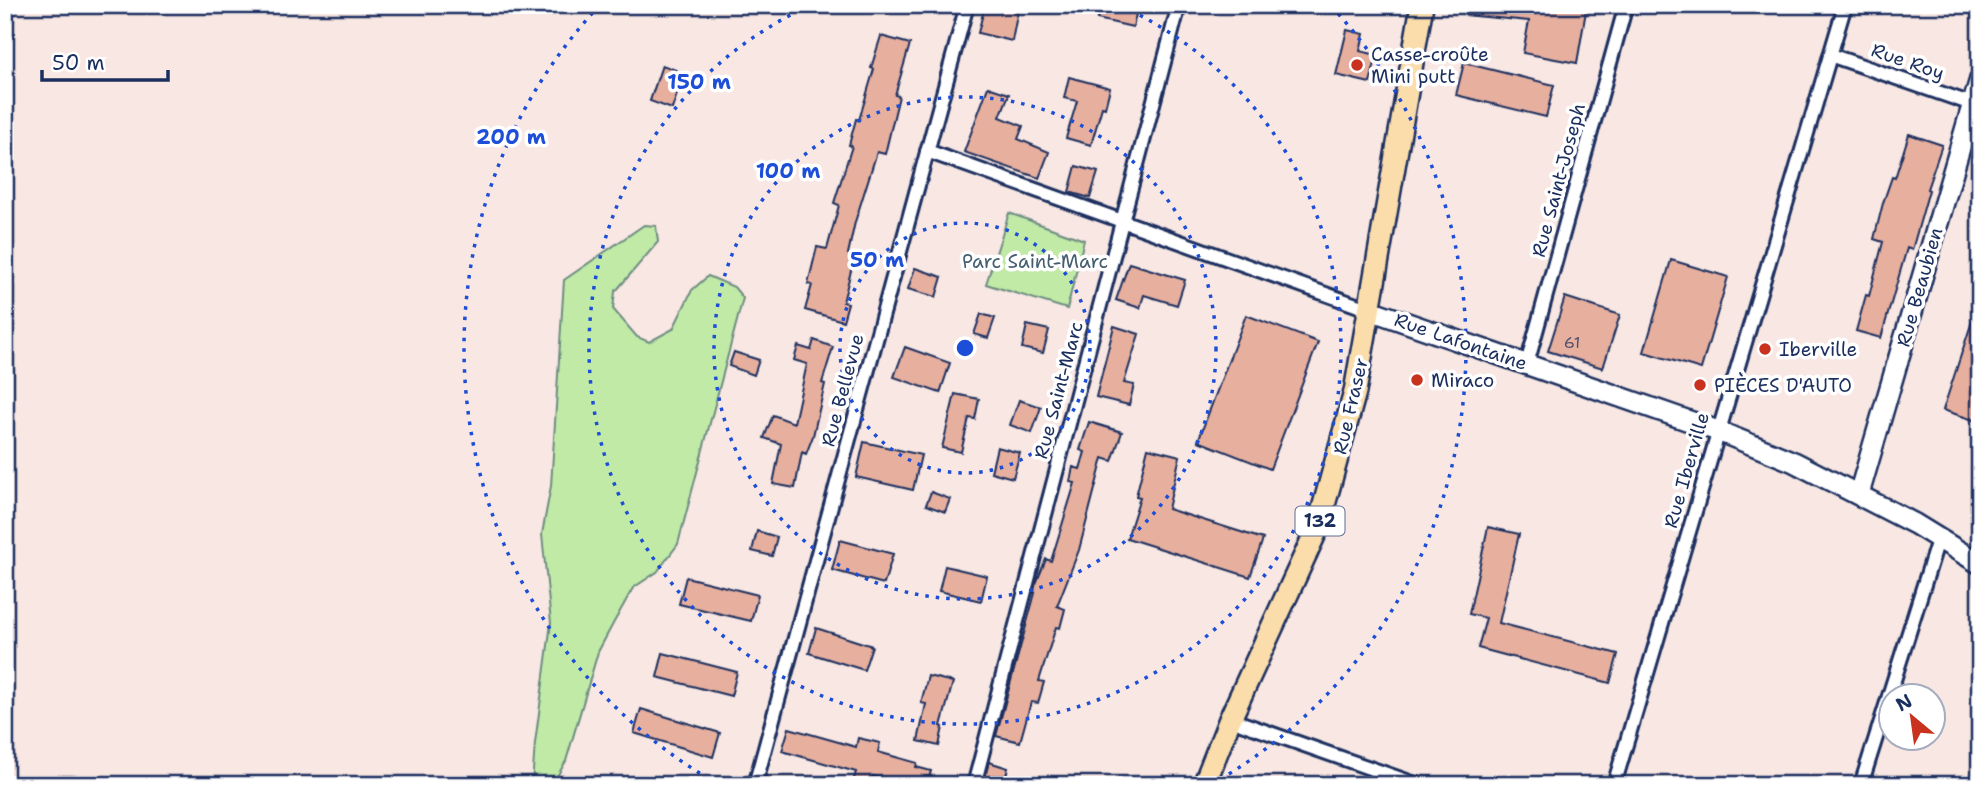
<svg xmlns="http://www.w3.org/2000/svg" width="1985" height="790" font-family="'Shantell Sans',sans-serif">
<style>
.green{fill:#c0eaa6;stroke:#6e8c82;stroke-width:2}
.building{fill:#e7af9e;stroke:#1b2f5e;stroke-width:2}
.lines{fill:none;stroke-linecap:round;stroke-linejoin:round}
.minor-casing{stroke:#1b2f5e;stroke-width:18}
.secondary-casing{stroke:#1b2f5e;stroke-width:24}
.primary-casing{stroke:#1b2f5e;stroke-width:26}
.minor{stroke:#fff;stroke-width:12}
.secondary{stroke:#fff;stroke-width:19}
.primary{stroke:#fbddab;stroke-width:21}
.ring{fill:none;stroke:#1d4ed8;stroke-width:3.5;stroke-dasharray:3.5 7}
.poi-dot{fill:#c8321e;stroke:#fff;stroke-width:2.5}
.labels{text-anchor:middle;stroke-width:7;stroke-linejoin:round;paint-order:stroke}
.number-label{font-size:16px;fill:#4e4f6e}
.shield{fill:#fff;stroke:#5f6d8e;stroke-width:2}
.shield-label{font-size:18px;font-weight:bold;fill:#1b2f5e}
.poi-label{font-size:19px;fill:#1b2f5e;stroke:#fff;text-anchor:start}
.street-label{font-size:19px;fill:#1b2f5e;stroke:#fff}
.park-label{font-size:19px;fill:#445e70;stroke:#fff}
.centre{fill:#1d4ed8;stroke:#fff;stroke-width:3.5}
.ring-label{font-size:21px;text-anchor:middle;font-weight:bold;fill:#1d4ed8;stroke:#fff;stroke-width:7;stroke-linejoin:round;paint-order:stroke}
</style>
<rect width="100%" height="100%" fill="#f8e7e2"/>
<filter id="ink" filterUnits="userSpaceOnUse"><feTurbulence type="fractalNoise" baseFrequency=".0143" numOctaves="2"/><feDisplacementMap in="SourceGraphic" scale="14" xChannelSelector="R" yChannelSelector="G"/><feConvolveMatrix kernelMatrix="1 2 1 2 8 2 1 2 1" color-interpolation-filters="sRGB"/></filter>
<g filter="url(#ink)">
<path class="green" d="M1009 213 1084 240 1067 309 986 284Z
M644 225 656 226 658 242 615 292 613 309 637 337 649 342 673 329 692 290 708 276 734 287 743 298 678 544 657 572 633 588 614 622 598 652 566 761 553 783 532 785 535 743 551 623 542 534 551 486 564 280Z"/>
<path class="building" d="M985 5H1019L1012 41 978 33Z
M1100 5H1138L1133 27 1097 19Z
M1465 5H1587L1577 63 1523 53 1529 21 1465 15Z
M1347 30 1364 34 1360 51 1377 55 1370 83 1336 75Z
M881 36 910 44 895 95 899 96 885 154 877 152 855 222 848 254 855 255 843 302 848 303 843 321 805 310 812 285 808 284 817 247 827 249 839 205 834 203 852 146 849 145 856 119 859 120 874 69 871 68Z
M1464 63 1554 85 1546 117 1456 95Z
M662 65 684 73 672 109 650 101Z
M1069 77 1110 88 1105 108 1102 107 1091 145 1066 138 1077 101 1064 98Z
M988 87 1009 94 1000 117 1023 126 1018 139 1049 152 1039 178 964 152Z
M1909 134 1942 145 1927 189 1929 190 1912 250 1907 248 1881 338 1856 331 1866 295 1869 296 1883 242 1874 239 1883 203 1892 177 1895 178Z
M1076 166 1098 172 1090 198 1069 192Z
M1671 260 1728 277 1701 369 1644 352Z
M1129 263 1185 280 1177 305 1144 295 1140 308 1116 300Z
M915 268 942 277 936 297 908 289Z
M1565 297 1620 315 1603 368 1548 351Z
M1977 306H1980V422L1943 410Z
M981 314 995 318 988 338 974 334Z
M1246 315 1318 342 1270 469 1198 441Z
M1027 325 1049 330 1043 353 1022 348Z
M1114 326 1139 334 1124 383 1134 385 1129 405 1096 397Z
M814 340 833 347 822 383 825 384 813 436 806 454 802 452 795 488 773 484 781 444 764 438 773 415 794 423 807 364 794 360 798 346 811 350Z
M905 347 950 363 940 393 894 377Z
M734 352 759 360 754 375 729 366Z
M955 394 979 399 975 419 969 418 961 452 942 448Z
M1019 400 1041 407 1032 433 1010 425Z
M1089 422 1122 432 1112 461 1103 458 1079 550 1057 606 1065 609 1060 628 1056 627 1039 681 1044 682 1038 703 1031 702 1020 742 996 736 1035 593H1034L1035 586 1046 559 1051 561 1075 483 1070 482 1073 467 1080 469 1085 452 1080 450Z
M864 442 921 455 913 490 856 477Z
M997 447 1020 453 1013 478 991 472Z
M1148 448 1180 456 1168 509 1263 539 1250 577 1127 538 1140 497 1136 496Z
M931 492 950 499 945 512 926 505Z
M1488 527 1519 534 1499 623 1618 654 1610 683 1478 648 1486 618 1469 614Z
M757 531 777 537 772 556 752 551Z
M840 540 893 554 884 584 832 570Z
M945 566 987 576 981 601 939 591Z
M686 577 758 595 751 621 679 604Z
M816 628 872 646 864 670 809 653Z
M663 653 737 672 731 696 657 677Z
M928 676 953 682 941 726 943 727 939 746 918 741 926 704 921 703Z
M641 709 720 733 713 757 634 733Z
M789 728 856 747 858 738 880 743 878 752 917 763 916 767 931 771 927 785H905L873 776 870 785H852L856 772 782 751Z
M989 762 1008 768 1004 783 985 777Z"/>
<g class="lines">
<defs>
<path id="minor" d="M1830 55 1972 104
M927 151 1370 310
M1527 364 1626 5
M1230 719 1418 785
M755 785 967 5
M974 785 1179 5
M1614 785 1845 5
M1861 785 1938 540"/>
<path id="secondary" d="M1370 310 1718 431 1794 462 1915 524 1980 564
M1859 494 1980 79"/>
<path id="primary" d="M1204 785 1230 719 1318 527 1355 392 1422 5"/>
</defs>
<use href="#minor" class="minor-casing"/>
<use href="#secondary" class="secondary-casing"/>
<use href="#primary" class="primary-casing"/>
<use href="#minor" class="minor"/>
<use href="#secondary" class="secondary"/>
<use href="#primary" class="primary"/>
</g>
</g>
<g class="ring">
<circle cx="965" cy="348" r="125"/>
<circle cx="965" cy="348" r="251"/>
<path d="M1121 6A376 376 0 1 1 809 6"/>
<path d="M718 784A501 501 0 0 1 599 6M1331 6A501 501 0 0 1 1212 784"/>
</g>
<g class="poi-dot">
<circle cx="1357" cy="65" r="7"/>
<circle cx="1765" cy="349" r="7"/>
<circle cx="1417" cy="380" r="7"/>
<circle cx="1700" cy="385" r="7"/>
</g>
<g class="labels">
<g class="number-label">
<text x="1572" y="348">61</text>
</g>
<rect class="shield" x="1295.5" y="506.5" width="49" height="29" rx="5"/>
<g class="shield-label">
<text x="1320" y="527">132</text>
</g>
<g class="poi-label">
<text x="1371" y="61">Casse-croûte<tspan x="1371" dy="22">Mini putt</tspan></text>
<text x="1779" y="356">Iberville</text>
<text x="1431" y="387">Miraco</text>
<text x="1714" y="392">PIÈCES D'AUTO</text>
</g>
<g class="street-label">
<text transform="translate(1908 61) rotate(19)" y="7">Rue Roy</text>
<text transform="translate(1558 180) rotate(-75)" y="7">Rue Saint-Joseph</text>
<text transform="translate(1919 287) rotate(-74)" y="7">Rue Beaubien</text>
<text transform="translate(1461 341) rotate(19)" y="7">Rue Lafontaine</text>
<text transform="translate(842 390) rotate(-75)" y="7">Rue Bellevue</text>
<text transform="translate(1058 390) rotate(-75)" y="7">Rue Saint-Marc</text>
<text transform="translate(1350 406) rotate(-77)" y="7">Rue Fraser</text>
<text transform="translate(1686 470) rotate(-74)" y="7">Rue Iberville</text>
</g>
<g class="park-label">
<text x="1035" y="268">Parc Saint-Marc</text>
</g>
</g>
<circle cx="965" cy="348" r="10" class="centre"/>
<g class="ring-label">
<text x="699" y="89">150 m</text>
<text x="511" y="144">200 m</text>
<text x="788" y="178">100 m</text>
<text x="877" y="267">50 m</text>
</g>
<rect width="1985" height="790" fill="none" stroke="#fff" stroke-width="28"/>
<rect x="14" y="14" width="1957" height="762" fill="none" stroke="#1b2f5e" stroke-width="2.5" filter="url(#ink)"/>
<g transform="translate(1912 717) rotate(331)"><circle r="33" fill="#ffffff" stroke="#a4acbf" stroke-width="2"/>
<path d="M0-5L12 26L0 18L-12 26Z" fill="#c8321e"/>
<text y="-10" font-size="19" font-weight="bold" text-anchor="middle" fill="#1b2f5e">N</text>
</g>
<path d="M42 70v10h126v-10" fill="none" stroke="#1b2f5e" stroke-width="3.5"/>
<text x="52" y="70" font-size="21" fill="#1b2f5e" stroke="#ffffff" stroke-width="5" paint-order="stroke">50 m</text>
</svg>
